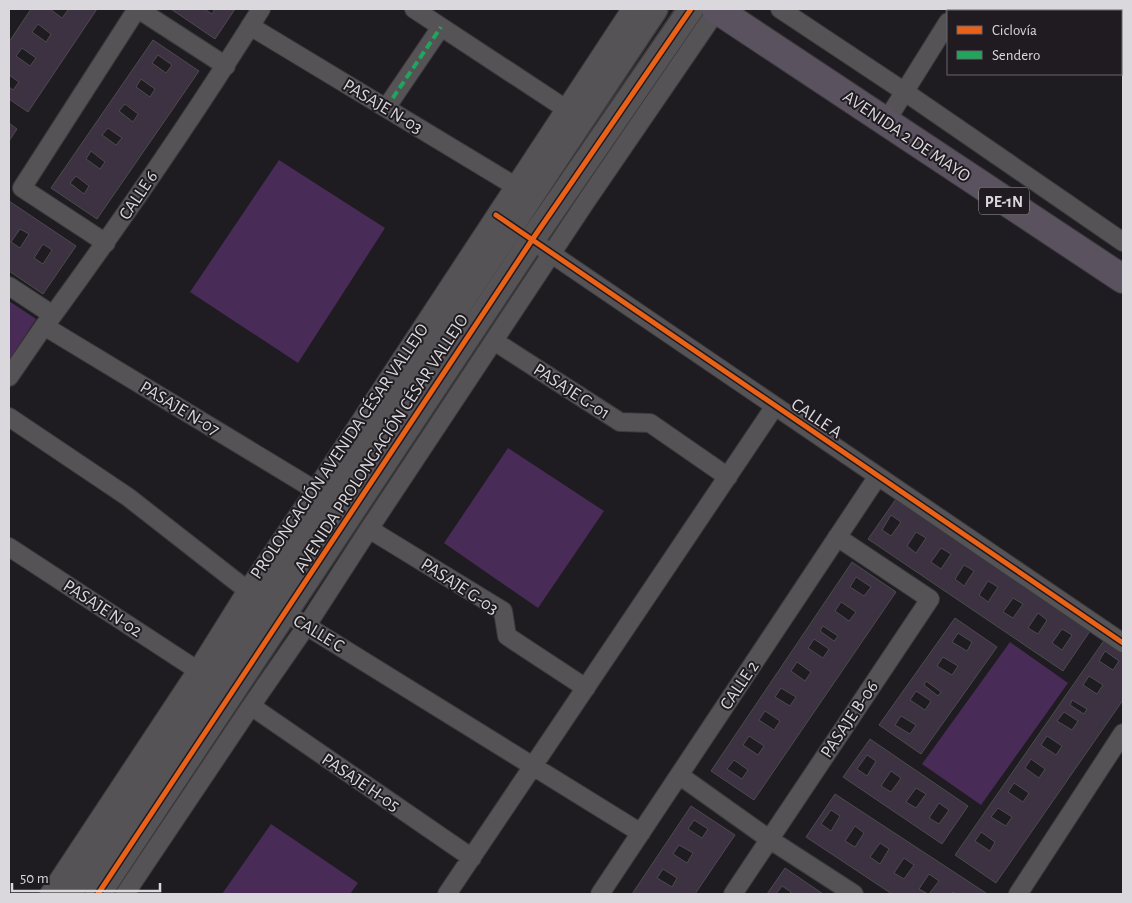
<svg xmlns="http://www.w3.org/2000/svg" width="1132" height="903" font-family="'Alegreya Sans',sans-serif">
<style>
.green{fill:#482b56}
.building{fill:#3c3242;stroke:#4c4b4e;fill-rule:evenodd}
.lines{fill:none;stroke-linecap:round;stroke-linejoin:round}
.street-casing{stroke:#3a393b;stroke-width:20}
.secondary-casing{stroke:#3a393b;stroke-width:28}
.highway-casing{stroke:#3a393b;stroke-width:30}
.street{stroke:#555356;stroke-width:18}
.secondary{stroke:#555356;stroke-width:25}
.highway{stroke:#5a525e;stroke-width:28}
.quiet{stroke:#20a55d;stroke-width:4;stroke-dasharray:8 4;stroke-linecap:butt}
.cycleway-casing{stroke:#1f1b21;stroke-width:8}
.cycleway{stroke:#ea6118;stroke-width:5}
.labels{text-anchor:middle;stroke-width:4;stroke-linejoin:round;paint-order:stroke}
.shield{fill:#1f1b21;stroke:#a29fa4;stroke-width:1}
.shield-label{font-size:16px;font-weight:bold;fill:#dad8dc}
.street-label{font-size:18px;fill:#dad8dc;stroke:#1f1b21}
</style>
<rect width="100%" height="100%" fill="#1e1c20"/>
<path class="green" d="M279 160 385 228 298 363 190 292Z
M9 301 36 319 9 360Z
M508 448 604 511 538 608 444 543Z
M1010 642 1068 683 981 805 922 764Z
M271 824 358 883 350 894H222Z"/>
<path class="building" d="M31 9H50L62 18 68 10 66 9H97L28 112 9 99V87L13 90 19 82 9 75V42ZM38 24 51 34 46 42 32 32ZM22 48 36 58 30 66 16 56Z
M171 9H204L212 14 215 9H235L215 39Z
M153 40 199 71 97 219 51 188ZM158 55 172 65 166 73 152 63ZM141 79 155 89 150 97 136 87ZM125 104 138 114 133 122 119 111ZM108 128 122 138 116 145 102 135ZM91 151 105 162 100 169 86 159ZM76 176 89 186 84 194 70 183Z
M9 123 17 129 9 141Z
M9 201 76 246 43 294 9 271ZM20 229 29 234 20 248 11 242ZM43 244 52 250 43 264 34 258Z
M896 499 1090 631 1063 671 868 539ZM891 515 901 522 891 536 882 530ZM916 532 926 538 916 553 907 546ZM941 548 951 554 941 569 931 562ZM964 565 974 571 964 586 955 579ZM988 581 998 587 988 602 979 595ZM1013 598 1023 604 1013 618 1003 612ZM1038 613 1047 620 1038 634 1028 628ZM1062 629 1072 635 1062 650 1052 643Z
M852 562 896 592 754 800 711 771ZM856 577 871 587 864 596 850 587ZM841 602 856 612 849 621 835 611ZM823 626 838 636 834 641 820 631ZM814 639 829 649 823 658 808 648ZM797 662 811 672 805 681 791 671ZM781 688 796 697 790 706 775 697ZM765 711 780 721 774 730 759 720ZM749 736 764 746 758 755 743 745ZM734 760 748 770 742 779 727 769Z
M955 618 997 647 921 754 879 725ZM958 633 972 642 967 651 952 642ZM943 657 958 666 952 675 937 666ZM926 681 941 692 938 696 924 685ZM916 691 931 701 925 710 910 700ZM901 716 916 725 910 734 895 725Z
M1105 639 1123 652V700L996 883 955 855ZM1105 651 1119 661 1113 670 1099 661ZM1089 676 1103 685 1097 694 1083 685ZM1072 700 1087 709 1084 714 1070 705ZM1064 712 1078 721 1072 730 1057 721ZM1047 736 1062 746 1056 755 1041 745ZM1031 759 1045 769 1039 778 1025 768ZM1014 783 1029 793 1023 802 1008 792ZM998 808 1012 817 1006 826 991 817ZM981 832 995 842 990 851 975 841Z
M870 739 968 806 942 844 843 777ZM867 755 876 761 867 776 857 769ZM891 771 901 778 891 792 881 786ZM916 788 926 794 916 808 906 802ZM939 803 949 810 939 824 929 818Z
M835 794 986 893 985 894H956L953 892 952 894H929L939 881 929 874 919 889 928 894H892L806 837ZM831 810 840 816 831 831 821 824ZM855 826 864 833 855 847 845 841ZM880 843 889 849 880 864 870 857ZM904 858 914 865 904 879 894 873Z
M691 806 735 835 695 894H632ZM694 820 708 829 702 838 688 829ZM679 845 693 853 687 863 673 854ZM663 869 677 878 672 887 657 878Z
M785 868 823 894H789L791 892 782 886 776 894H767Z"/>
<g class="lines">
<defs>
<path id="street" d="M138 9 226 66
M414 9 566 109
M780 9 905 92 1123 242
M1075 9 1079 11
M955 11 957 9
M250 26 515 186
M1121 36 1123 38
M386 108 441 27
M885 123 948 22
M106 243 22 188 137 9
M543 248 1123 643
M9 286 53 315
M44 326 315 490
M494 341 620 422 650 423 728 477
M9 377 44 326 53 315C126 215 196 113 261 9
M9 417 128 497 247 590 255 595
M369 529 503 611 507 636 586 688
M9 547 197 670
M297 620 641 833
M251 706 472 858
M679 775 769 839 854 894
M49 894 197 670 247 590 315 490 631 9
M125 894 251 706 307 625 369 529 585 203 717 10
M447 894 775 406
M600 894 878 476
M733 894 930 599 837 537
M1018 894 1123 733"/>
<path id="secondary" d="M68 894 655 9
M98 894 532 240 691 9"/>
<path id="highway" d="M716 9 1123 279"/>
</defs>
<use href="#street" class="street-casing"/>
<use href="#secondary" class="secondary-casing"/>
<use href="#highway" class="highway-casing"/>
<use href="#street" class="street"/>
<use href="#secondary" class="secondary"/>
<use href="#highway" class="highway"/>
<path class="quiet" d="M386 108 441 27"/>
<defs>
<path id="cycleway" d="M496 215 1123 643
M98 894 532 240 691 9"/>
</defs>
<use href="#cycleway" class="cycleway-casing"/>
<use href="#cycleway" class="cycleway"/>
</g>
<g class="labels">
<rect class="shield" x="979" y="187.5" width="50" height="27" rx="4"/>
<g class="shield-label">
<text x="1004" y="207">PE-1N</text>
</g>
<g class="street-label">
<text transform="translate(383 106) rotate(31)" y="6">PASAJE N-03</text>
<text transform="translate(907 136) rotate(34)" y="6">AVENIDA 2 DE MAYO</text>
<text transform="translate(138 195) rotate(-56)" y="6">CALLE 6</text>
<text transform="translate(572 391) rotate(33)" y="6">PASAJE G-01</text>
<text transform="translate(180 408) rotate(31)" y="6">PASAJE N-07</text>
<text transform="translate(817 418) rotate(34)" y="6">CALLE A</text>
<text transform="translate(381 443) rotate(-57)" y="6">AVENIDA PROLONGACIÓN CÉSAR VALLEJO</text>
<text transform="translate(339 451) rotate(-56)" y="6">PROLONGACIÓN AVENIDA CÉSAR VALLEJO</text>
<text transform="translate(460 586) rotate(33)" y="6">PASAJE G-03</text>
<text transform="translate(103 608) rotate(33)" y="6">PASAJE N-02</text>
<text transform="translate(319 633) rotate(31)" y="6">CALLE C</text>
<text transform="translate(739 685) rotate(-56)" y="6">CALLE 2</text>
<text transform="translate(849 719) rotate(-56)" y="6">PASAJE B-06</text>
<text transform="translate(361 782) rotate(34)" y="6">PASAJE H-05</text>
</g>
</g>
<rect width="1132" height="903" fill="none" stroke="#dad8dc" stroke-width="20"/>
<rect x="947" y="10" width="175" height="65" fill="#1f1b21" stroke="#6a676c"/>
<rect x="957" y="26" width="25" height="8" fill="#ea6118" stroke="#6a676c"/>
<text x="992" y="35" font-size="15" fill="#dad8dc">Ciclovía</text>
<rect x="957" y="51" width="25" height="8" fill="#20a55d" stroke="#6a676c"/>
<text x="992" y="60" font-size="15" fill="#dad8dc">Sendero</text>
<path d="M12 883v8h148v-8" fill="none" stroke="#dad8dc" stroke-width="2.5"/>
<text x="20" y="883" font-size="15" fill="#dad8dc" stroke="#1f1b21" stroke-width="4" paint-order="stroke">50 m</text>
</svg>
